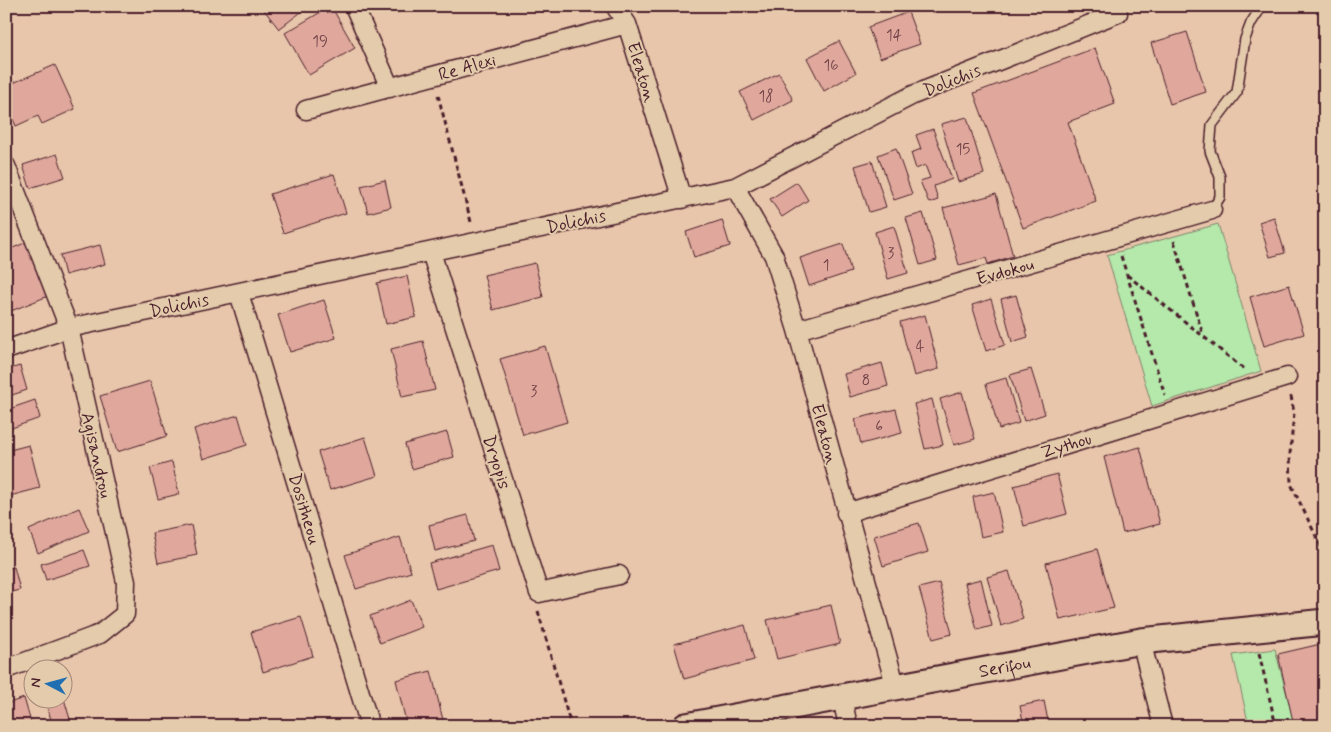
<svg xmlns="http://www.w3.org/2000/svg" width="1331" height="732" font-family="Mynerve,sans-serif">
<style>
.green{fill:#b4e9ab;stroke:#7f846b}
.building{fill:#e0a89c;stroke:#4a1f2b}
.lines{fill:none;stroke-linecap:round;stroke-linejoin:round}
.lane-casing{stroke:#4a1f2b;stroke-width:12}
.street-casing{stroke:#4a1f2b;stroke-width:21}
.secondary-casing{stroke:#4a1f2b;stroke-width:29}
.path{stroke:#4a1f2b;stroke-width:3;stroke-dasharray:5 4;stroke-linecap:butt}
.lane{stroke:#e3cbab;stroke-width:9}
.street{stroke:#e3cbab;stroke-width:18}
.secondary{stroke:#e3cbab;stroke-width:25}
.labels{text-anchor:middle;stroke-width:4;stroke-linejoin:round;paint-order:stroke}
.number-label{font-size:15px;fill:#704147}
.street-label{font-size:18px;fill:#4a1f2b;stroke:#e3cbab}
</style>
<rect width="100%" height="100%" fill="#e8c6ab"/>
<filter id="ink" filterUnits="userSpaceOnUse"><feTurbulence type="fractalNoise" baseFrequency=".02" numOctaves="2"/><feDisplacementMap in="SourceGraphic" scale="10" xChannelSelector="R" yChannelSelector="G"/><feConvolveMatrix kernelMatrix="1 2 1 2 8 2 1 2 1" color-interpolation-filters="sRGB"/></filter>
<g filter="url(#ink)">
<path class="green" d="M1218 224 1261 371 1152 406 1107 255Z
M1275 649 1295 726H1249L1233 655Z"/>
<path class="building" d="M261 6H309L279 29Z
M331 6 355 48 309 75 285 33Z
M394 6H411L397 13Z
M908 12 920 44 880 58 868 27Z
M1187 32 1206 92 1170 104 1151 43Z
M839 41 856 73 824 91 807 58Z
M1095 48 1115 104 1068 122 1096 201 1023 228 974 93Z
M55 65 75 109 42 124 38 116 16 126 6 103V86Z
M779 73 793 100 754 120 740 92Z
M967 117 984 174 958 182 941 124Z
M933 129 952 179 934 186 938 200 929 203 920 181 930 178 925 165 916 169 911 153 921 149 916 135Z
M896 148 912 194 894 200 878 155Z
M57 154 65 177 30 188 23 165Z
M872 161 886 207 869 212 855 166Z
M334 174 346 213 283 233 270 194Z
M385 180 391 207 368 213 361 186Z
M797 182 808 200 782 217 770 199Z
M996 194 1013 256 988 264 986 258 959 265 943 208Z
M923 213 937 260 920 265 906 218Z
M1274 217 1285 253 1270 257 1259 222Z
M722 220 730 246 694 257 686 232Z
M894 226 908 273 888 279 875 232Z
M27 242 48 296 6 313V251Z
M843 244 851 272 809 286 800 258Z
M100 245 105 264 65 275 60 255Z
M535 263 543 297 493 310 484 275Z
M407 276 416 317 386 324 377 283Z
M1289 285 1304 334 1264 346 1250 297Z
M1016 295 1028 337 1012 342 1001 299Z
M991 299 1005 345 986 351 972 305Z
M324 300 336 338 290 352 278 315Z
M925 315 939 369 914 376 900 322Z
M423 341 435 390 402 397 391 349Z
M545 346 567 422 523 435 500 359Z
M882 363 888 386 850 397 844 374Z
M20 366 27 390 6 397V370Z
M1031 369 1045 414 1024 421 1010 375Z
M1006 378 1019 423 999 429 986 384Z
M150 381 167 436 117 452 100 396Z
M962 392 975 439 954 445 940 399Z
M932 399 943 445 925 449 914 404Z
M35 400 40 418 6 430V410Z
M896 409 902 433 861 444 855 419Z
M238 415 247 445 203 459 194 429Z
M447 432 454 457 412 469 405 444Z
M365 437 377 476 330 490 318 452Z
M29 445 40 488 6 497V451Z
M1140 447 1160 524 1123 533 1104 457Z
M172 462 179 494 158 499 150 468Z
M1057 474 1067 514 1024 526 1014 486Z
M994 492 1003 532 981 537 973 497Z
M79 508 89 531 38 553 29 530Z
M468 515 474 541 435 551 429 525Z
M919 523 928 552 883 566 874 536Z
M191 525 197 555 158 563 152 533Z
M400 537 411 572 356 589 345 555Z
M492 545 499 571 436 589 429 563Z
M1097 549 1114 608 1060 620 1046 563Z
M84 550 90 566 46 580 41 564Z
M14 567 20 590 6 593V569Z
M1009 571 1023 619 1001 626 987 577Z
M981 579 992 626 977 630 965 583Z
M939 583 952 634 933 639 919 588Z
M411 600 422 627 380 643 370 616Z
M831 605 840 644 777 659 767 620Z
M301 617 313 656 263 672 251 632Z
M745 625 754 660 684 679 674 644Z
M1325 643V726H1294L1278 654Z
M431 671 444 724 407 726 396 680Z
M62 692 72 726H53L45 700H62Z
M24 698 32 726H6V704Z
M1044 701 1049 726H1024L1020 706Z
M989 719 991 726H961Z"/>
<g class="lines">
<defs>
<path id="lane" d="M1212 210 1220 197V177L1210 151 1212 125 1237 92 1245 39 1251 23 1262 6"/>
<path id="street" d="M354 6 390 88
M615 6 627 24 682 199
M306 110 627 24
M6 166 69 328 126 582 125 614 100 634 6 669
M735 187 774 256 797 330 896 688
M431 252 539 593 619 575
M239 293 370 726
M797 330 1212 210
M6 350 69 328 735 187 913 95 1118 13
M846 513 1287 377
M1141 641 1163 726
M842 698 848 726"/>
<g id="secondary">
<path id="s1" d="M686 726 1141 641 1325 622"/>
</g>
</defs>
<use href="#lane" class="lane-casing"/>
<use href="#street" class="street-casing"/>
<use href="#secondary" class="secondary-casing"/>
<path class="path" d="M438 95 471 222
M1174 241 1203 335
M1121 256 1165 395
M1127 275 1245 370
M1291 396 1294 413 1290 454 1291 484 1325 555
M538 611 571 726
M1259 653 1276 726"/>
<use href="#lane" class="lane"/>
<use href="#street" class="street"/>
<use href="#secondary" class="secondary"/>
</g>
</g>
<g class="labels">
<g class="number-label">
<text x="894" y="40">14</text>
<text x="320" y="46">19</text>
<text x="831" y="70">16</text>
<text x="766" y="101">18</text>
<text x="963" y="154">15</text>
<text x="891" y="258">3</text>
<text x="826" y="270">1</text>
<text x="920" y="351">4</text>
<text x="866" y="385">8</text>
<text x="534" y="396">3</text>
<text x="879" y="431">6</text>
</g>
<g class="street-label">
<text transform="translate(467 67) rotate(-15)" y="6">Re Alexi</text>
<text transform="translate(642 72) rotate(73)" y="6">Eleaton</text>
<text transform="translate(952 80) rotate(-22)" y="6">Dolichis</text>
<text transform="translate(576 221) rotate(-12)" y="6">Dolichis</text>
<text transform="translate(1005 271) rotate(-16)" y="6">Evdokou</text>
<text transform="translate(179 305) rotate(-12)" y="6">Dolichis</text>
<text transform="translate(825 434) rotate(75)" y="6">Eleaton</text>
<text transform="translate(1066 445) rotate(-17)" y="6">Zythou</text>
<text transform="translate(97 455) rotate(77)" y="6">Agisandrou</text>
<text transform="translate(497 462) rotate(72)" y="6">Dryopis</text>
<text transform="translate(305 509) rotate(73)" y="6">Dositheou</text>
<text dy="6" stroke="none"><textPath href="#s1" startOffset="324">Serifou</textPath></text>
</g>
</g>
<rect width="1331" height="732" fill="none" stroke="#e3cbab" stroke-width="25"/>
<rect x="12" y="12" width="1306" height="707" fill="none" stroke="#4a1f2b" stroke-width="2" filter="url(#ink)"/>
<g transform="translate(48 684) rotate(276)"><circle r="24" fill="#e3cbab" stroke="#a68678"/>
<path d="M0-4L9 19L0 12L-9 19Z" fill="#1f6fb2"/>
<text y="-8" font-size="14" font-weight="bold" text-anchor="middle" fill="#4a1f2b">N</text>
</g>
</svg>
